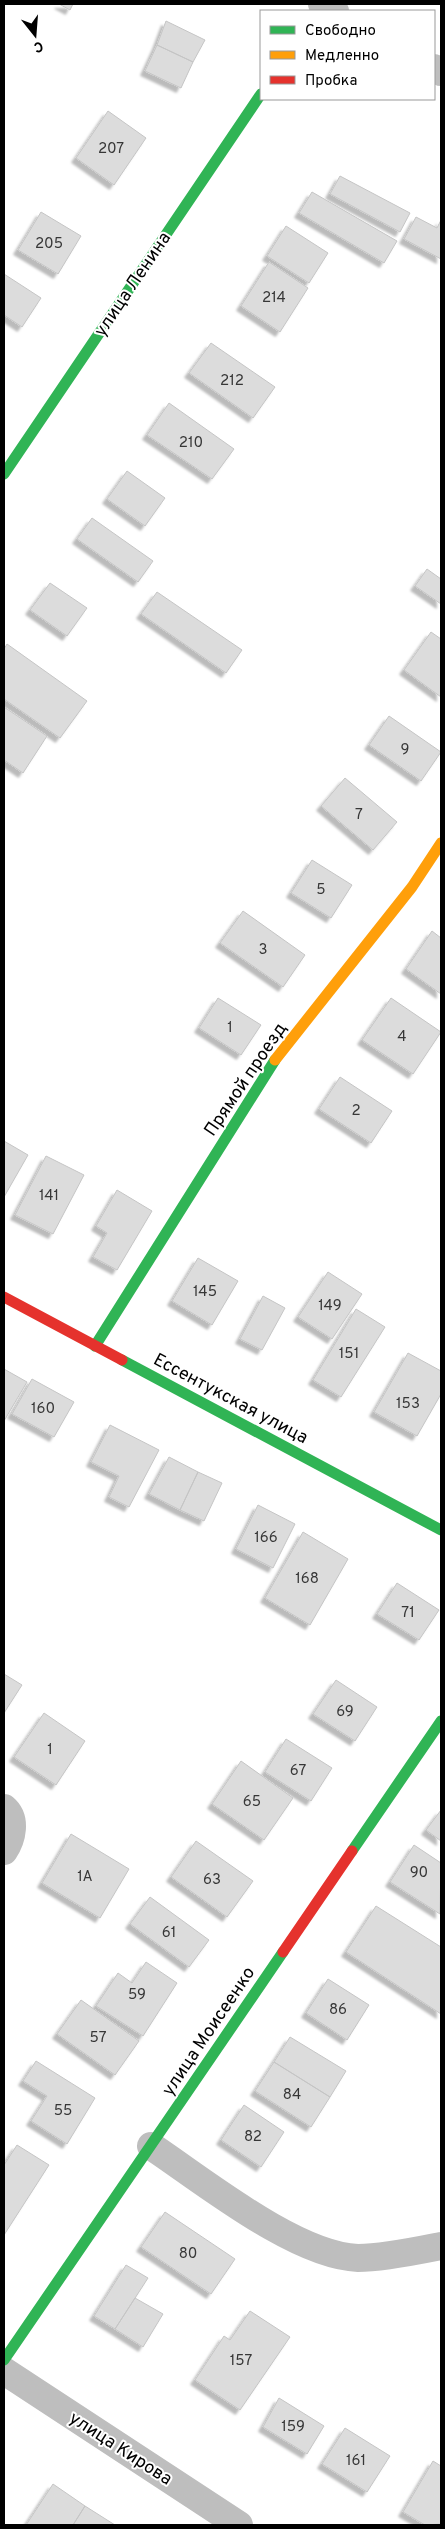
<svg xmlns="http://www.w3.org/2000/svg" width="445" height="2529" font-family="Overpass,sans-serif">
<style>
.building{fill:#dcdcdc;stroke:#c5c5c5;filter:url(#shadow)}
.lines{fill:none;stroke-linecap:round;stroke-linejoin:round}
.street{stroke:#bebebe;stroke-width:28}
.fast{stroke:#30b455;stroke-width:11}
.slow{stroke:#ff9f0a;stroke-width:11}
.jam{stroke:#e5322d;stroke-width:11}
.labels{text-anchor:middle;stroke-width:4;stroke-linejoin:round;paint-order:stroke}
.number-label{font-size:15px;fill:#373737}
.street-label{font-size:18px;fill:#000;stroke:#fff}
</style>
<defs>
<filter id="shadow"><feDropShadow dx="-4.5" dy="4.5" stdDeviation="1" flood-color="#0004"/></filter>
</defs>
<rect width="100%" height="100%" fill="#fff"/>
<path class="building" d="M59 4H73L70 10Z
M166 21 205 40 193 62 157 45Z
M157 45 193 62 181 88 145 71Z
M108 111 146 138 114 185 76 158Z
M340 176 410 213 400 232 330 194Z
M312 192 397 241 384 263 299 213Z
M41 212 81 236 58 274 18 250Z
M416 217 437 228 441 220V259L404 239Z
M286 226 328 253 309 283 267 256Z
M269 262 308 288 280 332 241 306Z
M4 274 41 298 22 327 4 315Z
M211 343 275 387 253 418 189 373Z
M169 403 234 449 212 479 147 435Z
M127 471 165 498 145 526 107 499Z
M92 518 153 561 138 582 77 539Z
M427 569 441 579V604L415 586Z
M50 583 87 608 67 636 30 610Z
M157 592 242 650 226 673 141 614Z
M431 632 441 639V697L404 670Z
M7 644 87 701 60 738 4 699V649Z
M4 707 47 736 23 773 4 760Z
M389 716 441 752 421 781 369 745Z
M345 778 397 822 373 850 321 806Z
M312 860 352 885 331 918 291 893Z
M243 911 305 955 283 987 220 943Z
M432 931 441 938V994L406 969Z
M218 998 261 1025 241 1055 199 1028Z
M391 998 441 1032 413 1074 362 1040Z
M340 1077 392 1111 371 1143 319 1109Z
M4 1141 28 1155 4 1197Z
M46 1156 84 1175 53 1234 15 1215Z
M117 1190 152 1211 117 1270 93 1257 107 1233 96 1226Z
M198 1258 238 1281 212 1325 172 1301Z
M328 1272 362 1294 332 1339 298 1317Z
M263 1296 285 1308 262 1350 240 1339Z
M356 1309 385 1327 341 1397 313 1380Z
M408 1353 441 1371V1394L417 1436 374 1412Z
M4 1369 27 1382 4 1421Z
M32 1379 74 1402 54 1437 12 1414Z
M110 1425 159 1450 129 1507 109 1497 119 1476 91 1462Z
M169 1457 198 1472 180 1510 149 1494Z
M198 1472 222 1483 204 1521 180 1510Z
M258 1505 295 1524 273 1568 236 1549Z
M303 1532 348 1559 310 1625 265 1598Z
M397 1583 439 1610 419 1640 377 1614Z
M4 1674 22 1685 4 1713Z
M336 1680 377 1707 355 1741 313 1714Z
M44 1713 85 1741 56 1785 14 1757Z
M286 1739 332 1768 311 1801 265 1772Z
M241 1761 293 1798 264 1840 212 1804Z
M441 1810V1841L426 1830Z
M71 1834 129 1869 100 1918 42 1883Z
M196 1841 253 1881 227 1917 171 1877Z
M414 1845 441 1863 440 1914 390 1882Z
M150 1897 209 1940 189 1967 130 1924Z
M376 1906 441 1947V2014L346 1952Z
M146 1962 177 1983 143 2036 96 2006 118 1973 132 1983Z
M328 1979 369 2005 347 2040 306 2013Z
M81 2000 139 2041 115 2075 57 2034Z
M290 2037 346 2071 330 2097 274 2062Z
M36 2061 95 2098 67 2144 31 2121 47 2096 23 2081Z
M274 2062 330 2097 311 2127 255 2091Z
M244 2105 284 2132 261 2167 221 2140Z
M17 2145 49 2165 4 2235V2165Z
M165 2212 235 2259 211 2294 141 2247Z
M126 2265 148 2278 115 2329 94 2316Z
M135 2298 163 2314 143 2347 115 2329Z
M250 2311 290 2337 240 2410 195 2380 224 2336 230 2340Z
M279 2398 324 2426 307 2454 263 2427Z
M345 2428 390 2456 367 2492 322 2464Z
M433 2461 441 2466V2524L425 2525 403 2512Z
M53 2484 85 2506 73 2525H26Z
M85 2506 115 2525H73Z"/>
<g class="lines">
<path class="street" d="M322 4 335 11
M434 68 441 72
M4 1808C17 1819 12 1839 4 1851
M151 2146C202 2180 296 2256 358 2258 383 2258 416 2251 441 2246
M4 2371 239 2525"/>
<path class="fast" d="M4 474 261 94
M95 1346 275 1060
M122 1360 441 1530
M352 1851 441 1721
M4 2360 283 1952"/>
<path class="slow" d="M275 1060 412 887 441 843"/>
<path class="jam" d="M4 1297 122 1360
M283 1952 352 1851"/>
</g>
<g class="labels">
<g class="number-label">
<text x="111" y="153">207</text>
<text x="49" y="248">205</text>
<text x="274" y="302">214</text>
<text x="232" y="385">212</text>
<text x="191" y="447">210</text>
<text x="405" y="754">9</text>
<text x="359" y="819">7</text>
<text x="321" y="894">5</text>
<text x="263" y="954">3</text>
<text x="230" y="1032">1</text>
<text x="402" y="1041">4</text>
<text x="356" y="1115">2</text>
<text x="49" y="1200">141</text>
<text x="205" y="1296">145</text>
<text x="330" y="1310">149</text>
<text x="349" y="1358">151</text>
<text x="408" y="1408">153</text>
<text x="43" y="1413">160</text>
<text x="266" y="1542">166</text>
<text x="307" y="1583">168</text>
<text x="408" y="1617">71</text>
<text x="345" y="1716">69</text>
<text x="50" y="1754">1</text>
<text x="298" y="1775">67</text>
<text x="252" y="1806">65</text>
<text x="419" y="1877">90</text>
<text x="85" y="1881">1А</text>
<text x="212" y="1884">63</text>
<text x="169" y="1937">61</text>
<text x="137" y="1999">59</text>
<text x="338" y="2014">86</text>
<text x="98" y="2042">57</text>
<text x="292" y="2099">84</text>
<text x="63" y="2115">55</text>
<text x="253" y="2141">82</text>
<text x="188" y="2258">80</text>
<text x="241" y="2365">157</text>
<text x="293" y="2431">159</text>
<text x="356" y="2465">161</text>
</g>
<g class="street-label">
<text transform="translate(132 284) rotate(-56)" y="6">улица Ленина</text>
<text transform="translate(245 1079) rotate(-56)" y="6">Прямой проезд</text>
<text transform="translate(231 1398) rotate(28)" y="6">Ессентукская улица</text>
<text transform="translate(208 2031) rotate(-56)" y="6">улица Моисеенко</text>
<text transform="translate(121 2448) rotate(33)" y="6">улица Кирова</text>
</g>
</g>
<rect width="445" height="2529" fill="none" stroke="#000000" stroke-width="10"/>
<rect x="260" y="10" width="175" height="90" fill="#ffffff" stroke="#999999"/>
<rect x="270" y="26" width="25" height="8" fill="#30b455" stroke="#999999"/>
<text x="305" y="35" font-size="15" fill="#000000">Свободно</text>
<rect x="270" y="51" width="25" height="8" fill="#ff9f0a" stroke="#999999"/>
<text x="305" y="60" font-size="15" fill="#000000">Медленно</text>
<rect x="270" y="76" width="25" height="8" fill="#e5322d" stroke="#999999"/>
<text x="305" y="85" font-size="15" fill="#000000">Пробка</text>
<g transform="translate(35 35) rotate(163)" stroke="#ffffff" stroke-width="4" paint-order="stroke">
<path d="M0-4L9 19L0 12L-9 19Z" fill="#000000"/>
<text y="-8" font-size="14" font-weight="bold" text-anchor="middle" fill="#000000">С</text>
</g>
</svg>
